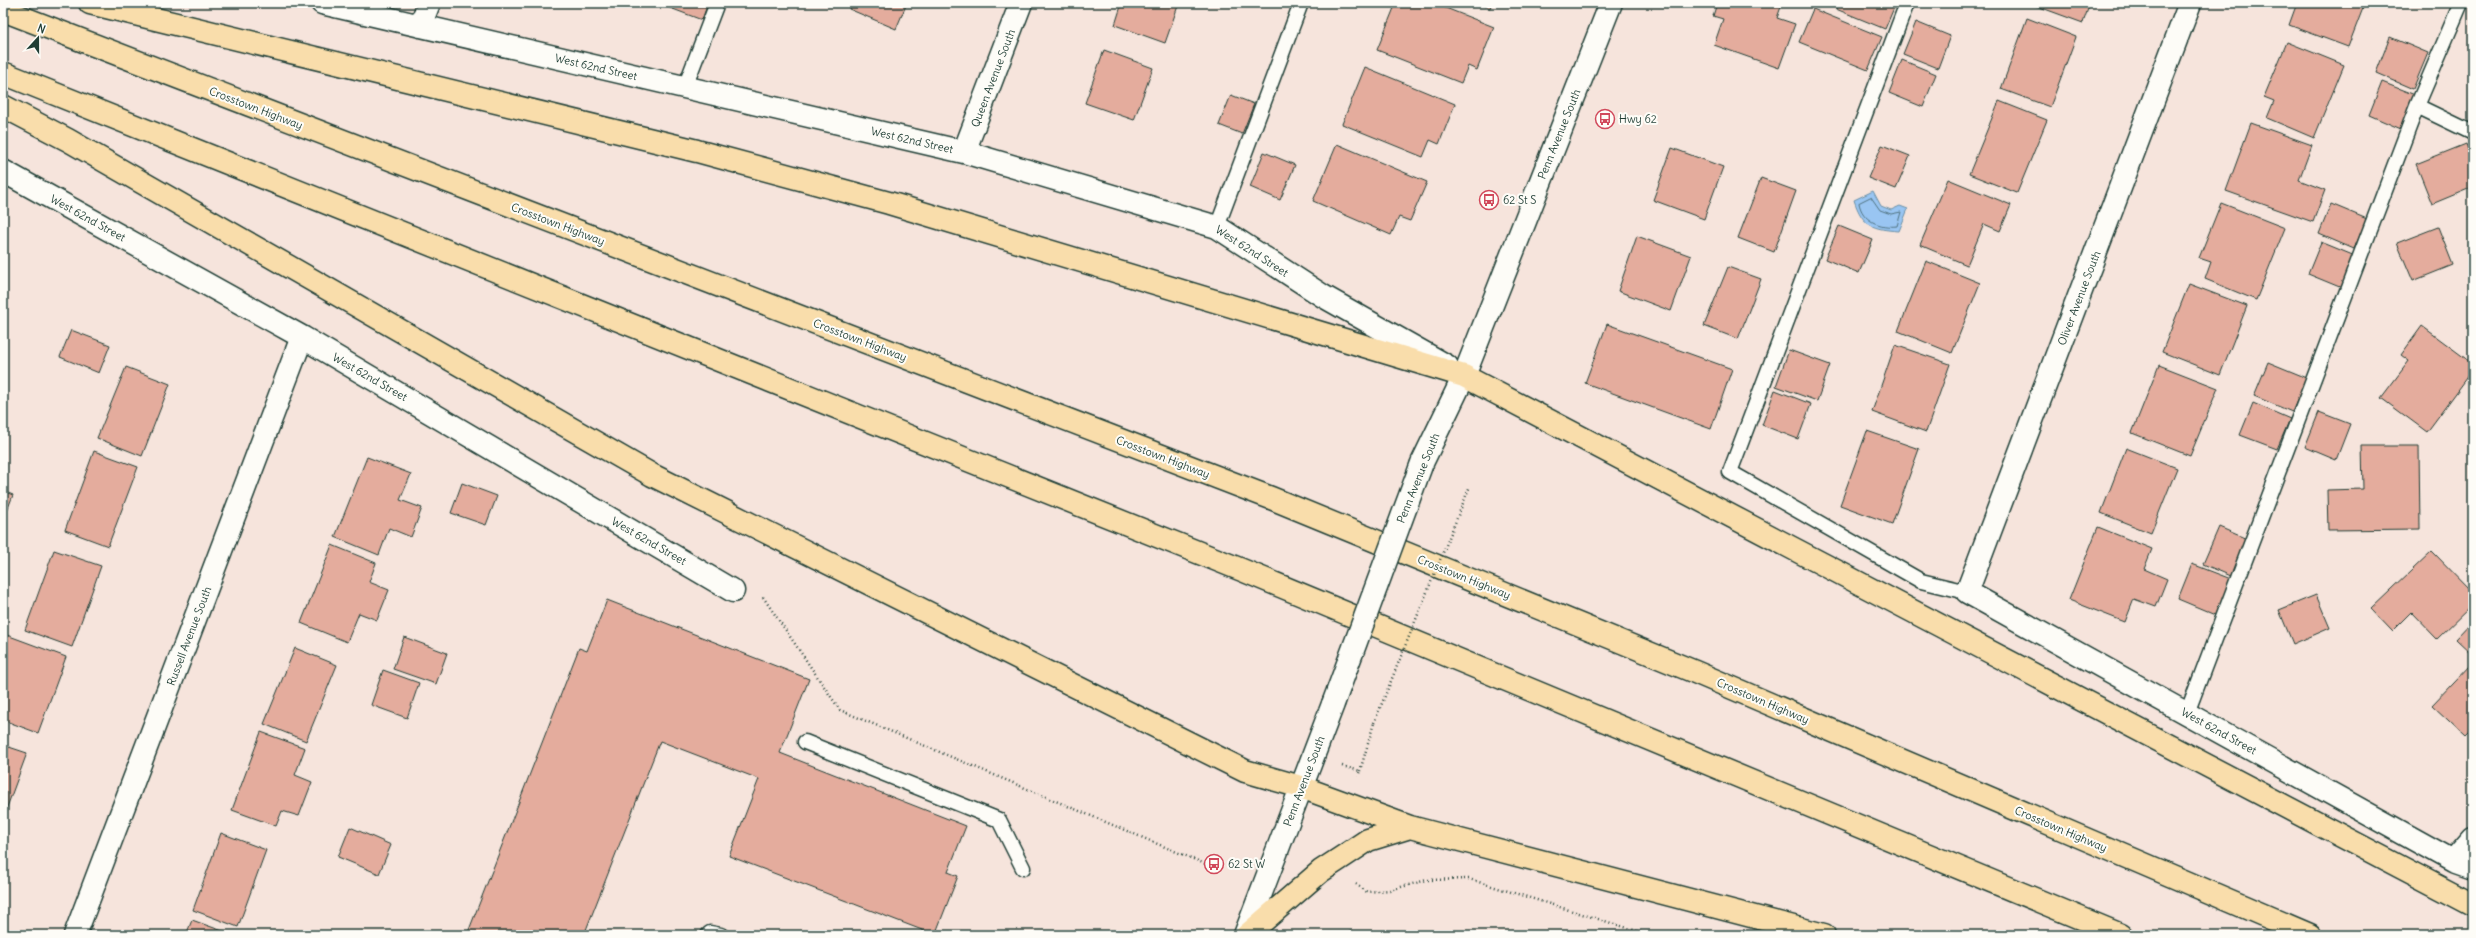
<svg xmlns="http://www.w3.org/2000/svg" width="2476" height="938" font-family="Delius,sans-serif">
<style>
.water{fill:#99c5f2;stroke:#688fa6}
.lines{fill:none;stroke-linecap:round;stroke-linejoin:round}
.shore{stroke:#507380;stroke-width:1}
.building{fill:#e4ac9d;stroke:#1f3d34}
.service-casing{stroke:#1f3d34;stroke-width:17}
.minor-casing{stroke:#1f3d34;stroke-width:25}
.secondary-casing{stroke:#1f3d34;stroke-width:25}
.motorway-casing{stroke:#1f3d34;stroke-width:25}
.path{stroke:#1f3d34;stroke-width:2.5;stroke-dasharray:1 3;stroke-linecap:butt}
.service{stroke:#fdfcf7;stroke-width:14}
.minor{stroke:#fdfcf7;stroke-width:22}
.secondary{stroke:#fdfcf7;stroke-width:22}
.motorway{stroke:#f9ddab;stroke-width:22}
.secondary-bridge-casing{stroke:#1f3d34;stroke-width:25;stroke-linecap:butt}
.path-bridge{stroke:#1f3d34;stroke-width:2.5;stroke-dasharray:1 3;stroke-linecap:butt}
.secondary-bridge{stroke:#fdfcf7;stroke-width:22}
.labels{text-anchor:middle;stroke-width:4;stroke-linejoin:round;paint-order:stroke}
.street-label{font-size:11px;fill:#1f3d34;stroke:#fdfcf7}
.poi-label{font-size:11px;fill:#1f3d34;stroke:#fdfcf7;text-anchor:start}
</style>
<rect width="100%" height="100%" fill="#f6e4dc"/>
<filter id="ink" filterUnits="userSpaceOnUse"><feTurbulence type="fractalNoise" baseFrequency=".025" numOctaves="2"/><feDisplacementMap in="SourceGraphic" scale="8" xChannelSelector="R" yChannelSelector="G"/><feConvolveMatrix kernelMatrix="1 2 1 2 8 2 1 2 1" color-interpolation-filters="sRGB"/></filter>
<g filter="url(#ink)">
<path class="water" d="M1873 191 1881 206 1891 210 1900 206 1908 209 1899 231C1873 229 1863 227 1854 200Z"/>
<g class="lines">
<path class="shore" d="M1871 197 1880 210 1891 214 1901 212 1897 226C1880 228 1862 221 1859 203Z"/>
</g>
<path class="building" d="M657 3H708L702 20Z
M852 3H907L896 29 849 9Z
M1122 3H1179L1165 43 1115 25Z
M1396 3H1433L1494 27 1477 70 1468 66 1461 83 1377 50Z
M1479 3H1492L1490 8Z
M1717 3 1782 4 1777 18 1795 24 1779 68 1714 45 1723 19 1713 16Z
M1838 3H1896L1885 29 1836 9Z
M2035 3H2090L2083 23 2034 5Z
M2297 3H2365L2348 47 2289 25Z
M1813 9 1882 37 1868 70 1799 42Z
M2027 18 2076 37 2050 107 2001 89Z
M1916 22 1950 36 1938 68 1903 54Z
M2390 37 2428 53 2413 89 2376 73Z
M2287 42 2344 65 2314 138 2267 118 2274 101 2264 97Z
M1104 50 1153 68 1134 120 1085 103Z
M1902 60 1936 74 1923 107 1889 93Z
M1365 67 1455 104 1439 144 1430 140 1423 157 1342 124Z
M2382 82 2415 95 2401 129 2369 115Z
M1231 95 1254 104 1242 134 1219 125Z
M1999 101 2047 120 2017 193 1969 174Z
M2251 123 2312 145 2299 180 2325 190 2313 222 2226 191Z
M1337 144 1427 182 1410 221 1399 217 1391 235 1313 201Z
M2466 144 2473 162V187L2432 204 2416 164Z
M1882 145 1910 156 1896 189 1868 178Z
M1672 148 1723 167 1704 219 1653 200Z
M1264 152 1295 165 1280 200 1250 187Z
M1761 178 1796 191 1774 252 1738 238Z
M1948 179 2011 205 2000 231 1984 224 1967 265 1920 245Z
M2221 203 2285 228 2256 300 2205 279 2211 262 2199 258Z
M2331 204 2367 219 2354 249 2319 234Z
M1839 226 1873 240 1859 273 1825 259Z
M2438 227 2453 265 2413 281 2397 243Z
M1637 236 1691 256 1671 311 1618 291Z
M2321 242 2355 256 2342 288 2308 274Z
M1926 261 1980 283 1952 353 1898 331Z
M1728 267 1761 279 1738 339 1704 326Z
M2189 284 2247 306 2220 375 2162 352Z
M1607 324 1732 369 1711 429 1585 383Z
M2422 326 2473 364V370L2427 432 2381 398 2409 361 2401 355Z
M71 330 110 345 99 373 60 357Z
M1895 345 1950 364 1926 432 1872 412Z
M1789 350 1830 365 1817 401 1776 386Z
M2268 362 2307 378 2292 412 2254 396Z
M2159 365 2218 388 2190 456 2132 433Z
M126 367 170 384 142 456 97 438Z
M1775 390 1811 404 1798 439 1762 425Z
M2253 403 2290 419 2277 449 2240 435Z
M2319 412 2350 424 2336 460 2305 447Z
M1867 431 1919 449 1892 524 1840 505Z
M2362 446H2419L2420 529 2328 530 2327 490 2363 489Z
M2126 448 2177 468 2151 533 2101 513Z
M94 451 138 467 108 546 65 530Z
M367 457 411 474 400 500 422 508 411 537 389 528 379 555 335 537Z
M462 483 497 496 486 525 451 513Z
M3 491 13 495 5 516 3 515Z
M2098 527 2152 549 2144 569 2167 579 2156 607 2134 599 2125 622 2069 600Z
M2219 527 2247 539 2231 576 2203 564Z
M332 545 376 563 369 582 389 590 377 620 359 613 347 642 301 623Z
M54 550 101 566 72 647 25 630Z
M2432 551 2473 593V604L2437 639 2411 612 2392 631 2371 609Z
M2192 564 2231 579 2216 615 2178 599Z
M2316 595 2330 628 2293 644 2279 610Z
M607 600 809 679 780 753 966 826 948 872 958 876 935 935 729 856 759 779 660 741 584 935H467L579 648 587 651Z
M2473 621V655L2456 639Z
M4 634 66 657 38 733 3 720V685L5 679 3 678Z
M404 637 447 653 436 684 393 669Z
M295 648 337 665 306 741 264 724Z
M2473 662V728L2465 736 2432 705Z
M383 670 419 683 407 718 371 705Z
M261 732 305 748 295 775 312 782 299 816 282 811 276 826 232 810Z
M3 745 27 753 3 818Z
M350 827 391 845 379 874 338 857Z
M221 833 266 850 238 927 193 910Z
M192 920 231 934V935H186Z
M1350 931 1360 935H1348Z"/>
<g class="lines">
<defs>
<path id="service" d="M1907 3 1730 472 1921 581 1967 592
M685 87 717 3
M2417 106 2473 133
M1217 227 1301 3
M2187 713 2417 106 2461 3
M805 742 999 820 1023 868
M708 935 710 933 721 935"/>
<path id="minor" d="M322 3 964 152 1217 227 1323 296 1447 366
M2190 3 1967 592 2453 861 2473 868
M420 26 429 3
M964 152 1021 3
M3 171 302 337 733 591
M2453 861 2473 838
M75 935 302 337"/>
<path id="secondary" d="M1422 463 1464 376 1611 3
M1245 935 1333 704"/>
<path id="motorway" d="M90 3 697 151 889 203 1464 376 2473 905
M3 10 1271 498 1695 672 2310 935
M3 73 1242 570 2121 935
M3 106 68 140 652 475 1245 771 1301 787 1410 827 1824 935
M1247 935 1321 871 1344 856 1368 840 1410 827"/>
</defs>
<use href="#service" class="service-casing"/>
<use href="#minor" class="minor-casing"/>
<use href="#secondary" class="secondary-casing"/>
<use href="#motorway" class="motorway-casing"/>
<path class="path" d="M763 597 840 710 1217 869
M1342 766 1360 771 1358 776
M1360 771 1374 723
M1356 884 1367 892 1390 890 1427 880 1469 879 1650 935"/>
<use href="#service" class="service"/>
<use href="#minor" class="minor"/>
<use href="#secondary" class="secondary"/>
<use href="#motorway" class="motorway"/>
<defs>
<path id="secondary-bridge" d="M1333 704 1422 463"/>
</defs>
<use href="#secondary-bridge" class="secondary-bridge-casing"/>
<path class="path-bridge" d="M1374 723 1470 486"/>
<use href="#secondary-bridge" class="secondary-bridge"/>
</g>
</g>
<defs>
<symbol id="bus-ring" viewBox="-11 -11 22 22"><circle r="9.5" fill="#fdfcf7" stroke="#d1495b" stroke-width="1.5"/><path d="M-5-6H5V4H4V6H2V4H-2V6H-4V4H-5ZM-3.5-4V0h7V-4ZM-3.5 1.2v1.5H-2V1.2ZM2 1.2v1.5H3.5V1.2Z" fill="#d1495b"/></symbol>
</defs>
<g fill-rule="evenodd">
<use href="#bus-ring" x="1594" y="108" width="22" height="22"/>
<use href="#bus-ring" x="1478" y="189" width="22" height="22"/>
<use href="#bus-ring" x="1203" y="853" width="22" height="22"/>
</g>
<g class="labels">
<g class="street-label">
<text transform="translate(596 67) rotate(13)" y="4">West 62nd Street</text>
<text transform="translate(993 78) rotate(-69)" y="4">Queen Avenue South</text>
<text transform="translate(256 108) rotate(21)" y="4">Crosstown Highway</text>
<text transform="translate(1559 134) rotate(-68)" y="4">Penn Avenue South</text>
<text transform="translate(912 140) rotate(13)" y="4">West 62nd Street</text>
<text transform="translate(88 218) rotate(29)" y="4">West 62nd Street</text>
<text transform="translate(558 224) rotate(21)" y="4">Crosstown Highway</text>
<text transform="translate(1252 251) rotate(33)" y="4">West 62nd Street</text>
<text transform="translate(2079 298) rotate(-69)" y="4">Oliver Avenue South</text>
<text transform="translate(860 340) rotate(21)" y="4">Crosstown Highway</text>
<text transform="translate(370 377) rotate(30)" y="4">West 62nd Street</text>
<text transform="translate(1163 457) rotate(21)" y="4">Crosstown Highway</text>
<text transform="translate(1418 478) rotate(-68)" y="4">Penn Avenue South</text>
<text transform="translate(649 541) rotate(30)" y="4">West 62nd Street</text>
<text transform="translate(1464 577) rotate(22)" y="4">Crosstown Highway</text>
<text transform="translate(189 636) rotate(-69)" y="4">Russell Avenue South</text>
<text transform="translate(1763 701) rotate(23)" y="4">Crosstown Highway</text>
<text transform="translate(2219 731) rotate(29)" y="4">West 62nd Street</text>
<text transform="translate(1304 781) rotate(-69)" y="4">Penn Avenue South</text>
<text transform="translate(2061 829) rotate(23)" y="4">Crosstown Highway</text>
</g>
<g class="poi-label">
<text x="1619" y="123">Hwy 62</text>
<text x="1503" y="204">62 St S</text>
<text x="1228" y="868">62 St W</text>
</g>
</g>
<rect width="2476" height="938" fill="none" stroke="#fdfcf7" stroke-width="16"/>
<rect x="8" y="8" width="2460" height="922" fill="none" stroke="#1f3d34" stroke-width="1.5" filter="url(#ink)"/>
<g transform="translate(38 38) rotate(21)" stroke="#fdfcf7" stroke-width="3" paint-order="stroke">
<path d="M0-3L7 15L0 10L-7 15Z" fill="#1f3d34"/>
<text y="-6" font-size="11" font-weight="bold" text-anchor="middle" fill="#1f3d34">N</text>
</g>
</svg>
